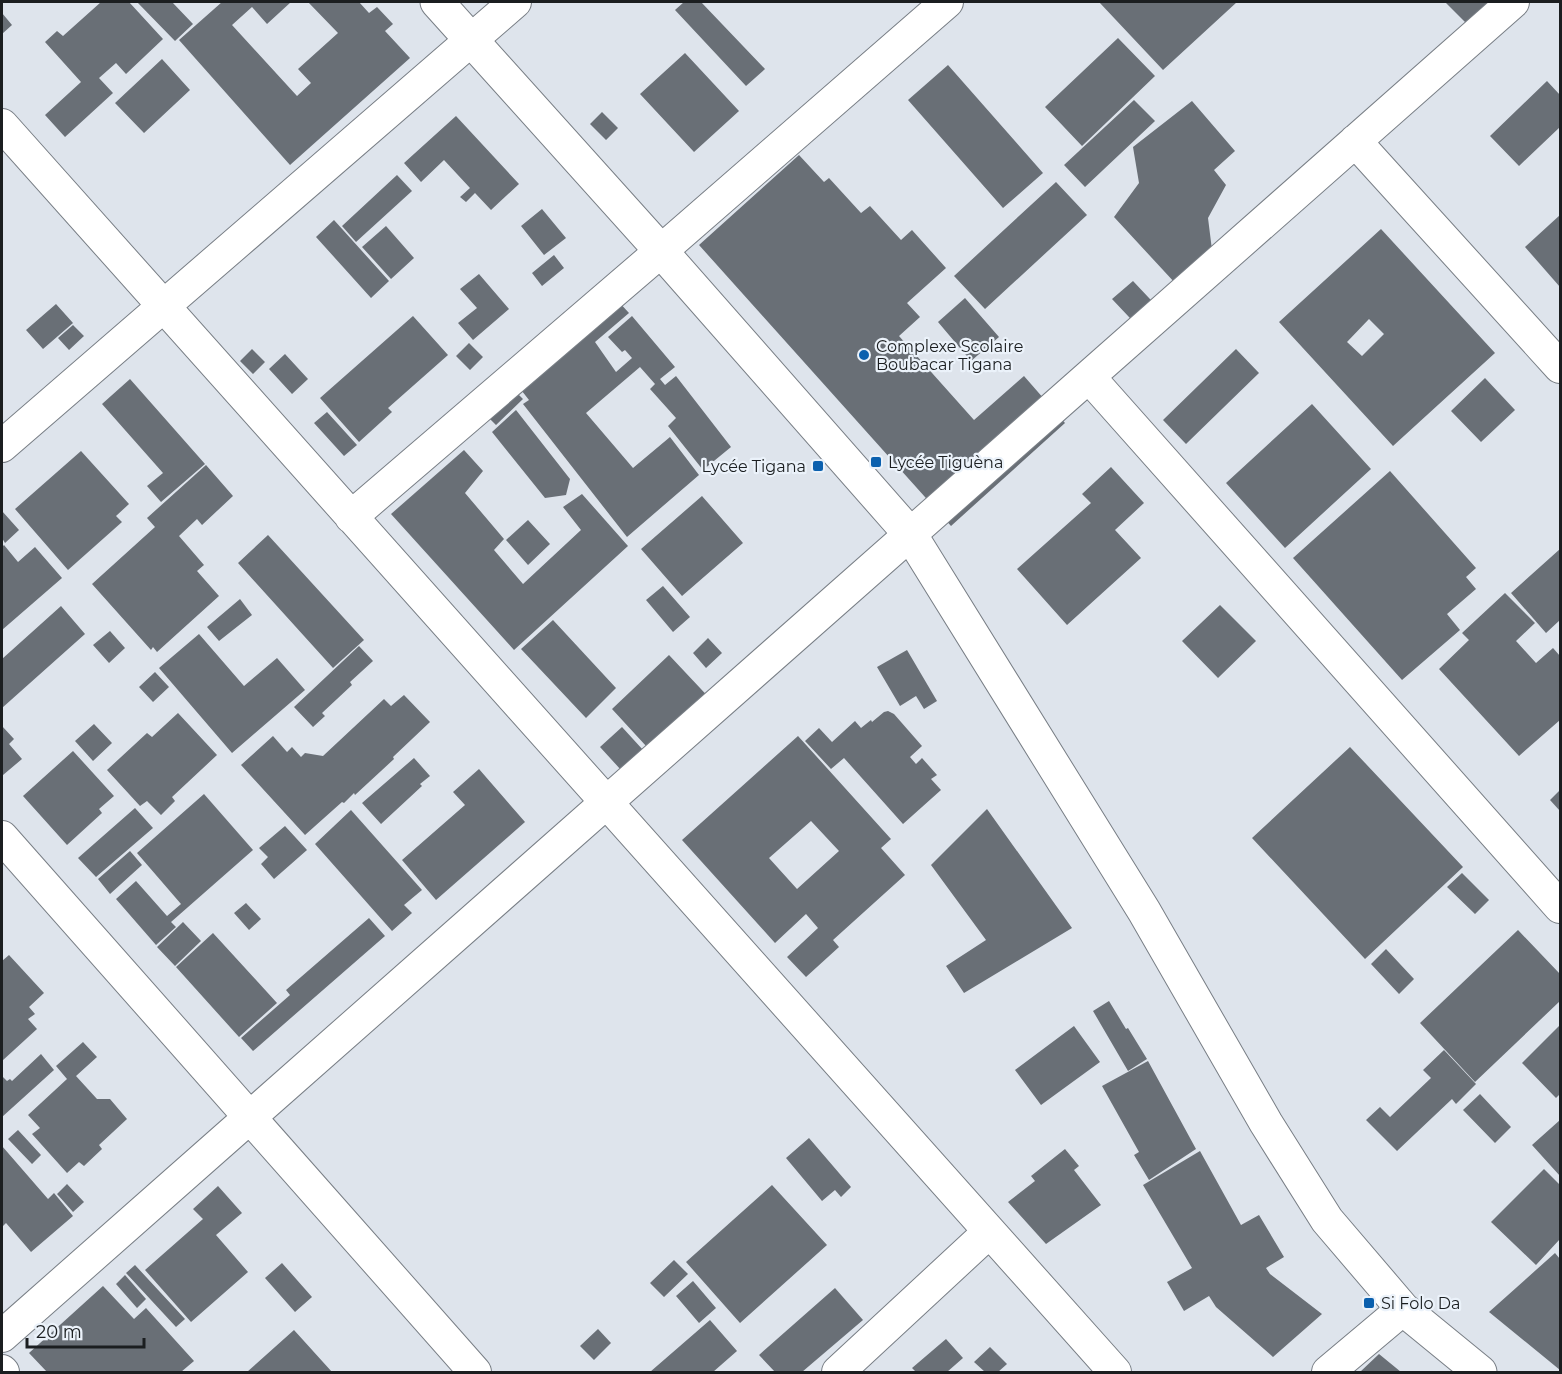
<svg xmlns="http://www.w3.org/2000/svg" width="1562" height="1374" font-family="Montserrat,sans-serif">
<style>
.building{fill:#696f76;fill-rule:evenodd}
.lines{fill:none;stroke-linecap:round;stroke-linejoin:round}
.street-casing{stroke:#787e85;stroke-width:34}
.secondary-casing{stroke:#787e85;stroke-width:35}
.street{stroke:#fff;stroke-width:32}
.secondary{stroke:#fff;stroke-width:33}
.poi-dot{fill:#0b60ae;stroke:#ebf2fa;stroke-width:2}
.labels{text-anchor:middle;stroke-width:4.5;stroke-linejoin:round;paint-order:stroke}
.poi-label{font-size:16px;fill:#1b1e20;stroke:#ebf2fa;text-anchor:start}
</style>
<rect width="100%" height="100%" fill="#dee4ec"/>
<path class="building" d="M101 2H129L163 39 126 74 116 63 99 78 113 93 65 137 45 115 81 82 45 42 57 31 63 36Z
M137 2H172L193 24 175 41Z
M222 2H291L267 24 252 7 232 25 297 96 311 83 298 69 338 33 308 2H359L369 13 377 7 393 24 385 31 410 58 290 165 179 40Z
M684 2H701L765 69 746 86 675 10Z
M1099 2H1237L1163 70Z
M1445 2H1528L1486 43Z
M2 13 12 25 2 34Z
M1118 38 1155 76 1082 146 1045 107Z
M685 53 739 111 694 152 640 94Z
M162 59 190 90 144 133 115 103Z
M948 65 1043 173 1003 208 908 100Z
M1547 81 1560 95V127L1519 166 1490 136Z
M1134 100 1155 121 1085 187 1064 165Z
M1192 101 1235 151 1214 170 1226 185 1208 218 1212 250 1188 297 1114 217 1139 183 1133 147Z
M602 112 618 128 606 140 590 124Z
M456 116 519 184 491 210 475 193 466 202 460 197 470 188 444 160 421 182 404 163Z
M799 155 824 182 829 178 861 213 870 206 901 240 912 230 946 268 907 303 920 317 899 336 974 420 1024 376 1065 423 951 526 699 245Z
M397 175 412 191 356 242 342 226Z
M1056 182 1087 215 985 309 954 276Z
M542 209 566 238 544 255 521 226Z
M1560 215V287L1525 247Z
M334 220 389 281 371 298 316 237Z
M386 226 414 258 391 279 362 247Z
M1381 229 1495 353 1393 446 1279 322ZM1369 319 1384 334 1362 356 1347 342Z
M554 255 564 268 542 286 532 273Z
M479 274 509 309 473 340 458 323 477 308 460 289Z
M1133 281 1165 315 1145 334 1112 299Z
M965 298 999 337 971 361 938 322Z
M617 300 629 313 595 342 616 372 632 358 625 350 622 352 608 337 632 316 675 367 660 379 665 385 676 376 731 447 703 470 668 426 676 418 650 389 655 384 640 367 586 413 633 468 670 437 699 475 627 537 523 404 529 400 518 386Z
M56 304 73 323 43 349 26 330Z
M413 316 448 355 388 408 392 412 359 442 320 398Z
M73 325 84 336 69 350 58 338Z
M469 343 483 357 470 370 456 356Z
M252 349 265 362 253 374 240 361Z
M1236 349 1259 373 1186 444 1163 420Z
M285 354 308 379 292 394 269 369Z
M1485 378 1515 410 1481 442 1451 411Z
M130 379 205 464 161 502 147 486 163 473 102 404Z
M513 389 523 399 496 425 486 415Z
M1312 404 1371 469 1285 548 1226 483Z
M516 410 570 479 566 495 545 498 492 432Z
M327 412 357 445 344 456 314 423Z
M464 450 483 471 465 493 504 539 494 550 523 584 581 530 563 507 582 494 628 546 514 650 391 514Z
M81 451 129 504 116 516 122 522 68 570 15 509Z
M206 465 233 496 202 525 197 519 179 536 204 565 197 571 219 596 157 652 153 647 151 650 92 584 155 527 147 518Z
M1111 467 1144 503 1115 530 1141 558 1067 625 1017 569 1091 503 1082 494Z
M1390 471 1476 568 1466 577 1476 589 1447 614 1460 630 1402 680 1293 558Z
M702 496 743 543 682 596 641 549Z
M2 511 19 530 5 543 2 538Z
M528 520 550 544 528 565 506 540Z
M268 535 364 640 333 668 238 563Z
M4 545 18 562 35 547 62 578 2 630V547Z
M1560 549V620L1546 633 1511 593Z
M663 586 690 617 673 632 646 600Z
M1505 593 1535 623 1516 641 1536 663 1553 648 1560 656V720L1519 756 1439 669 1469 640 1462 633Z
M240 599 252 615 219 641 207 627Z
M1220 605 1256 641 1218 678 1182 641Z
M61 606 85 634 2 708V659Z
M553 620 616 688 586 718 521 649Z
M110 631 125 648 109 663 93 645Z
M199 634 244 686 277 658 305 690 232 753 159 668Z
M708 638 722 653 706 668 693 653Z
M359 646 373 661 350 682 352 685 322 713 325 716 313 727 294 707Z
M907 650 937 701 924 709 916 696 900 706 877 667Z
M669 655 716 705 658 759 612 709Z
M155 672 169 687 153 702 139 687Z
M404 695 430 722 393 757 394 759 355 795 354 793 344 803 342 802 305 835 241 765 273 736 287 752 292 747 301 757 305 753 323 756 384 699 391 706Z
M888 711 894 714 922 746 910 757 916 764 922 758 937 775 931 779 941 790 903 824 844 758 831 769 805 741 819 728 832 742 855 721 861 728 871 720 872 722 884 712Z
M178 713 217 755 172 797 175 801 161 815 147 801 140 806 107 770 147 733 152 737Z
M94 724 112 743 93 761 75 741Z
M2 726 14 739 9 744 22 759 3 775 2 773Z
M622 727 654 762 632 782 600 747Z
M798 736 891 839 881 848 905 875 833 940 839 947 806 977 787 957 818 928 806 914 775 943 682 840ZM811 821 839 851 797 889 769 858Z
M1350 747 1463 867 1365 959 1252 838Z
M73 751 114 796 99 809 102 813 67 845 23 796Z
M414 758 430 776 420 784 422 786 381 824 362 803Z
M479 769 525 822 436 900 402 860 465 805 453 792Z
M1560 790V811L1550 800Z
M204 794 253 850 171 922 176 927 156 945 116 899 136 881 167 916 181 904 137 853Z
M135 808 153 828 96 877 78 858Z
M987 809 1072 928 964 993 946 966 986 940 931 865Z
M351 810 422 890 404 905 412 913 392 931 315 844Z
M285 826 307 850 274 879 261 864 268 857 259 848Z
M130 851 142 865 110 894 98 879Z
M1462 873 1489 900 1475 914 1447 887Z
M246 903 261 919 249 930 234 913Z
M369 918 385 936 253 1051 241 1038 290 995 286 990Z
M183 922 201 941 175 966 157 947Z
M1518 930 1560 974V1001L1475 1082 1420 1023Z
M213 933 277 1003 239 1037 176 967Z
M1386 949 1414 979 1399 994 1371 964Z
M9 955 44 993 29 1007 35 1014 28 1019 37 1029 2 1061V961Z
M1109 1001 1126 1029 1128 1028 1147 1059 1128 1071 1093 1011Z
M1074 1026 1100 1062 1041 1105 1015 1070Z
M1559 1026 1560 1094 1556 1098 1522 1063Z
M83 1042 97 1057 76 1076 97 1099H110L127 1119 99 1145 102 1149 84 1166 79 1162 67 1173 32 1134 40 1128 28 1115 67 1079 56 1066Z
M1444 1050 1476 1084 1456 1104 1452 1099 1397 1151 1366 1120 1380 1107 1390 1117 1431 1078 1423 1070Z
M41 1054 54 1070 2 1117V1076L7 1081 10 1079 12 1081Z
M1148 1061 1196 1149 1149 1180 1134 1155 1139 1152 1102 1086Z
M1480 1094 1511 1127 1495 1143 1463 1110Z
M1560 1120V1176L1532 1145Z
M18 1130 41 1155 32 1164 8 1139Z
M809 1138 851 1187 841 1197 835 1190 822 1201 786 1158Z
M2 1146 48 1199 54 1193 73 1216 31 1252 6 1223 2 1227Z
M1065 1149 1079 1166 1074 1170 1101 1205 1046 1244 1008 1202 1035 1181 1031 1176Z
M1200 1151 1241 1225 1259 1215 1284 1257 1266 1268 1270 1274 1322 1314 1273 1357 1216 1307 1209 1296 1184 1311 1167 1282 1192 1268 1143 1185Z
M1544 1169 1560 1185V1239L1536 1265 1491 1222Z
M67 1184 84 1202 73 1212 57 1194Z
M772 1185 827 1245 740 1323 686 1262Z
M218 1186 242 1213 216 1235 248 1272 191 1322 145 1270 203 1219 193 1209Z
M1555 1253 1560 1259V1370L1489 1312Z
M674 1260 688 1274 664 1297 650 1283Z
M282 1263 312 1297 295 1312 265 1278Z
M135 1265 185 1319 176 1327 126 1273Z
M125 1275 146 1299 137 1308 116 1284Z
M693 1281 716 1308 699 1323 676 1296Z
M103 1286 134 1319 146 1308 194 1361 181 1372H47L29 1353Z
M835 1288 863 1320 802 1372H775L759 1355Z
M710 1320 737 1351 713 1372H650Z
M598 1329 611 1343 594 1360 580 1346Z
M294 1330 332 1372H247Z
M946 1339 963 1358 947 1372H916L912 1368Z
M990 1347 1007 1364 998 1372H985L974 1362Z
M1379 1354 1401 1372H1360Z"/>
<g class="lines">
<defs>
<path id="street" d="M2 125 1115 1372
M1355 141 1560 367
M1089 377 1560 907
M2 446 515 2
M351 517 661 251 947 2
M2 837 475 1372
M2 1336 1513 2
M2 1371 3 1372
M838 1372 989 1232
M1328 1372 1403 1309"/>
<path id="secondary" d="M437 2 661 251 910 534 1144 911 1266 1123 1327 1220 1403 1309 1480 1372"/>
</defs>
<use href="#street" class="street-casing"/>
<use href="#secondary" class="secondary-casing"/>
<use href="#street" class="street"/>
<use href="#secondary" class="secondary"/>
</g>
<g class="poi-dot">
<circle cx="864" cy="355" r="6"/>
<rect x="870" y="456" width="12" height="12" rx="3"/>
<rect x="812" y="460" width="12" height="12" rx="3"/>
<rect x="1363" y="1297" width="12" height="12" rx="3"/>
</g>
<g class="labels">
<g class="poi-label">
<text x="876" y="352">Complexe Scolaire<tspan x="876" dy="18">Boubacar Tigana</tspan></text>
<text x="888" y="468">Lycée Tiguèna</text>
<text x="806" y="472" text-anchor="end">Lycée Tigana</text>
<text x="1381" y="1309">Si Folo Da</text>
</g>
</g>
<rect width="1562" height="1374" fill="none" stroke="#1b1e20" stroke-width="6"/>
<path d="M27 1338v9h117v-9" fill="none" stroke="#1b1e20" stroke-width="3"/>
<text x="36" y="1338" font-size="18" fill="#1b1e20" stroke="#ebf2fa" stroke-width="4.5" paint-order="stroke">20 m</text>
</svg>
